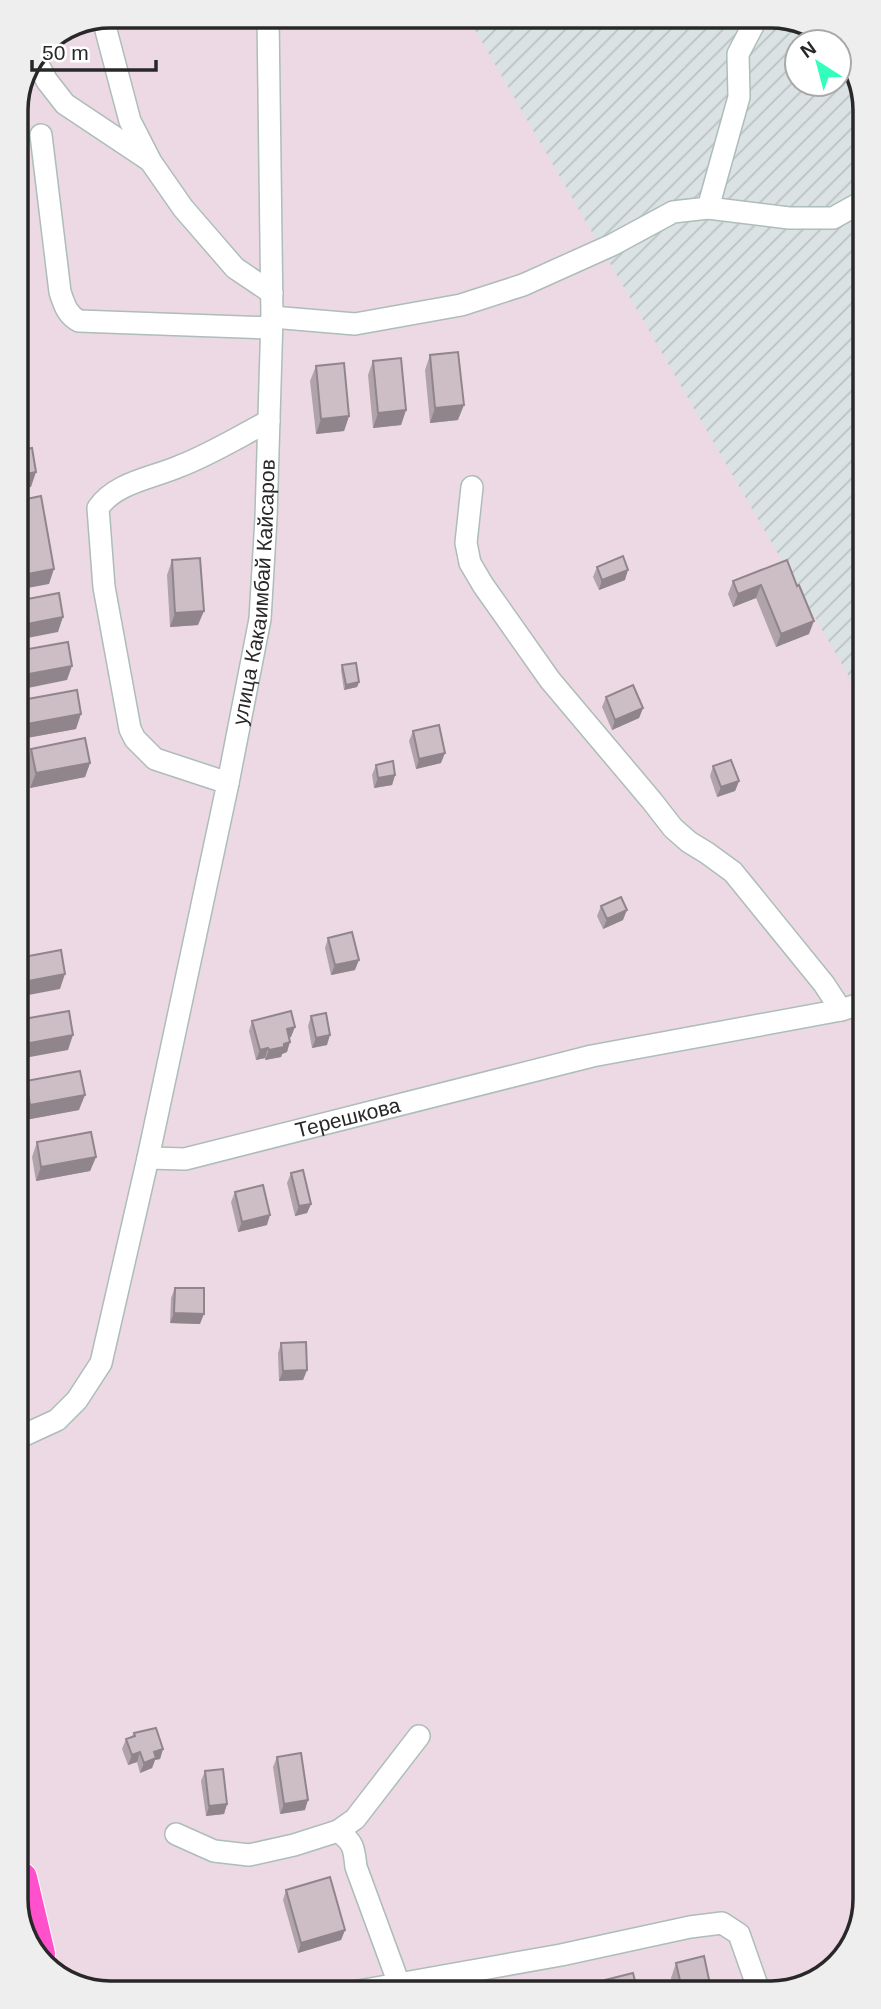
<svg xmlns="http://www.w3.org/2000/svg" width="881" height="2009" font-family="Helvetica,sans-serif">
<style>
.industrial{fill:url(#industrial-furrows)}
.lines{fill:none;stroke-linecap:round;stroke-linejoin:round}
.minor-casing{stroke:#adbdb8;stroke-width:24}
.highway-casing{stroke:#fff;stroke-width:34}
.minor{stroke:#fff;stroke-width:21}
.highway{stroke:#ff51cc;stroke-width:32}
.wall{fill:#b0a3aa}
.shaded-wall{fill:#90858b}
.building{fill:#cdbec6;stroke:#90858b;stroke-width:2}
.labels{text-anchor:middle;stroke-width:5;stroke-linejoin:round;paint-order:stroke}
.street-label{font-size:21px;fill:#282828;stroke:#fff}
.rim{fill:none;stroke:#282828;stroke-width:3.5}
</style>
<defs>
<pattern id="industrial-furrows" width="10" height="10" patternUnits="userSpaceOnUse" patternTransform="scale(1.75)"><rect width="10" height="10" fill="#dae2e3"/><path d="M-1 1l2-2M0 10L10 0M9 11l2-2" fill="none" stroke="#bbc2c3"/></pattern>
</defs>
<rect width="100%" height="100%" fill="#ecd9e4"/>
<path class="industrial" d="M467 16H777L828 36 833 42H797V84H839V50L860 80 862 699Z"/>
<g class="lines">
<defs>
<g id="minor">
<path d="M103 19 130 121 151 162 183 208 235 268 272 293"/>
<path d="M36 61 47 81 65 104 149 160"/>
<path d="M41 135 60 292C64 304 67 315 79 321L271 328"/>
<path d="M708 208 739 97 738 54 758 16"/>
<path d="M272 317 355 324 461 305 523 285 612 245 673 212 708 208 789 218H833L860 203"/>
<path d="M472 487 466 543 470 563 483 585 550 680 652 801 673 828 689 842 707 853 733 872 824 984 841 1010"/>
<path d="M228 783 155 759 135 739 130 729 104 587 98 508C116 482 153 478 180 466 211 454 240 436 269 421"/>
<path id="s1" d="M148 1158 185 1159 592 1056 841 1010 863 1003"/>
<path id="s2" d="M20 1437 57 1420 77 1400 101 1363 148 1158 228 783 260 619 266 518 272 317 268 16"/>
<path d="M338 1831C354 1843 354 1848 356 1867L399 1984"/>
<path d="M176 1834 214 1851 249 1855 294 1845 338 1831 355 1819 419 1736"/>
<path d="M359 1991 561 1955 690 1927 722 1923 739 1934 758 1988"/>
</g>
<path id="highway" d="M21 1878 39 1954"/>
</defs>
<use href="#minor" class="minor-casing"/>
<use href="#highway" class="highway-casing"/>
<use href="#minor" class="minor"/>
<use href="#highway" class="highway"/>
</g>
<path class="wall" d="M430 355 458 420 430 423 425 370Z
M373 361 406 410 401 425 373 428 368 375Z
M316 366 349 416 344 431 316 434 310 381Z
M172 560 198 625 170 627 167 575Z
M787 560 809 634 776 647 756 598 733 607 728 594 733 581Z
M597 567 625 580 599 590 593 577Z
M342 665 359 682 357 687 344 690 341 670Z
M606 697 643 708 639 718 612 730 602 707Z
M22 700 76 729 21 739 18 713Z
M413 731 441 763 416 769 409 741Z
M31 749 90 763 85 777 30 788 26 763Z
M376 765 395 775 392 785 374 788 372 775Z
M713 766 739 781 735 791 717 797 710 776Z
M601 906 623 920 603 929 597 916Z
M328 938 355 970 331 975 325 948Z
M311 1016 327 1045 312 1048 308 1026Z
M252 1021 291 1037 289 1038 287 1052 282 1054 281 1057 265 1060V1058L256 1060 249 1031Z
M863 1061V1105L859 1106 856 1092 860 1082 857 1072 861 1062Z
M26 1081 79 1110 25 1120 21 1096Z
M863 1125V1143L861 1131Z
M37 1142 96 1157 90 1171 36 1181 32 1157Z
M291 1173 311 1204 307 1213 295 1216 287 1183Z
M235 1192 267 1225 238 1232 231 1202Z
M175 1288 200 1324 170 1323 171 1298Z
M281 1343 307 1370 303 1380 279 1381 278 1353Z
M134 1733 163 1749 160 1759 155 1760 152 1768 140 1773 137 1762 128 1765 122 1749 126 1739 132 1736Z
M277 1757 305 1810 280 1814 273 1767Z
M205 1771 227 1804 224 1814 206 1816 201 1781Z
M286 1890 345 1930 341 1940 298 1953 283 1900Z
M676 1963 711 1989H673L671 1978Z
M605 1980 637 1989 602 1990Z"/>
<path class="shaded-wall" d="M464 405 458 420 430 423 435 408Z
M406 410 401 425 373 428 378 413Z
M349 416 344 431 316 434 321 419Z
M36 472 31 487 17 489V476Z
M54 569 49 584 17 590V576Z
M628 570 625 580 599 590 602 580Z
M761 585 756 598 733 607 738 594Z
M204 611 198 625 170 627 175 613Z
M63 617 58 632 17 640V626Z
M814 621 809 634 776 647 781 634Z
M72 666 67 680 18 690V676Z
M359 682 357 687 344 690 346 685Z
M643 708 639 718 612 730 615 720Z
M81 714 76 729 21 739 27 724Z
M445 753 441 763 416 769 419 759Z
M90 763 85 777 30 788 36 773Z
M395 775 392 785 374 788 378 778Z
M739 781 735 791 717 797 721 787Z
M627 910 623 920 603 929 607 919Z
M359 960 355 970 331 975 335 965Z
M65 974 60 989 18 997V983Z
M295 1027 291 1037 283 1039 287 1029Z
M73 1035 68 1050 19 1059V1045Z
M330 1035 327 1045 312 1048 316 1038Z
M290 1042 287 1052 282 1054 281 1057 265 1060 269 1050Z
M268 1048 265 1058 256 1060 260 1050Z
M85 1095 79 1110 25 1120 30 1105Z
M863 1096V1105L859 1106Z
M96 1157 90 1171 36 1181 41 1167Z
M311 1204 307 1213 295 1216 299 1206Z
M270 1215 267 1225 238 1232 242 1222Z
M174 1313 204 1314 200 1324 170 1323Z
M307 1370 303 1380 279 1381 283 1371Z
M163 1749 160 1759 155 1760 152 1768 140 1773 144 1763 154 1752Z
M140 1752 137 1762 128 1765 132 1755Z
M308 1800 305 1810 280 1814 284 1804Z
M227 1804 224 1814 206 1816 209 1806Z
M345 1930 341 1940 298 1953 301 1943Z"/>
<path class="building" d="M16 307 19 320H17Z
M458 352 464 405 435 408 430 355Z
M401 358 406 410 378 413 373 361Z
M344 363 349 416 321 419 316 366Z
M32 448 36 472 17 476V451Z
M41 496 54 569 17 576V501Z
M623 556 628 570 602 580 597 567Z
M200 558 204 611 175 613 172 560Z
M787 560 797 586 799 585 814 621 781 634 761 585 738 594 733 581Z
M59 593 63 617 17 626V601Z
M68 642 72 666 18 676 17 651Z
M356 663 359 682 346 685 342 665Z
M633 685 643 708 615 720 606 697Z
M77 690 81 714 27 724 22 700Z
M439 725 445 753 419 759 413 731Z
M85 738 90 763 36 773 31 749Z
M731 760 739 781 721 787 713 766Z
M393 761 395 775 378 778 376 765Z
M621 897 627 910 607 919 601 906Z
M352 932 359 960 335 965 328 938Z
M61 950 65 974 18 983V958Z
M69 1011 73 1035 19 1045 18 1020Z
M291 1011 295 1027 287 1029 290 1042 284 1044V1047L269 1050 268 1048 260 1050 252 1021Z
M326 1013 330 1035 316 1038 311 1016Z
M80 1071 85 1095 30 1105 26 1081Z
M863 1081V1096L860 1082Z
M91 1132 96 1157 41 1167 37 1142Z
M303 1170 311 1204 299 1206 291 1173Z
M263 1185 270 1215 242 1222 235 1192Z
M175 1288H204V1314L174 1313Z
M306 1342 307 1370 283 1371 281 1343Z
M156 1728 163 1749 154 1752 156 1758 144 1763 140 1752 132 1755 126 1739 135 1736 134 1733Z
M301 1753 308 1800 284 1804 277 1757Z
M223 1769 227 1804 209 1806 205 1771Z
M330 1877 345 1930 301 1943 286 1890Z
M704 1956 711 1989H682L676 1963Z
M633 1973 637 1989H607L605 1980Z"/>
<g class="labels">
<g class="street-label">
<text dy="7" stroke="none"><textPath href="#s2" startOffset="900">улица Какаимбай Кайсаров</textPath></text>
<text dy="7" stroke="none"><textPath href="#s1" startOffset="205">Терешкова</textPath></text>
</g>
</g>
<path d="M0 0H881V2009H0ZM110 28H771A82 82 0 0 1 853 110V1899A82 82 0 0 1 771 1981H110A82 82 0 0 1 28 1899V110A82 82 0 0 1 110 28Z" fill="#eee" fill-rule="evenodd"/>
<path class="rim" d="M110 28H771A82 82 0 0 1 853 110V1899A82 82 0 0 1 771 1981H110A82 82 0 0 1 28 1899V110A82 82 0 0 1 110 28Z"/>
<g transform="translate(818 63) rotate(324)"><circle r="33" fill="#ffffff" stroke="#a9a9a9" stroke-width="2"/>
<path d="M0-5L12 26L0 18L-12 26Z" fill="#33ffbd"/>
<text y="-10" font-size="19" font-weight="bold" text-anchor="middle" fill="#282828">N</text>
</g>
<path d="M32 60v10h124v-10" fill="none" stroke="#282828" stroke-width="3.5"/>
<text x="42" y="60" font-size="21" fill="#282828" stroke="#ffffff" stroke-width="5" paint-order="stroke">50 m</text>
</svg>
